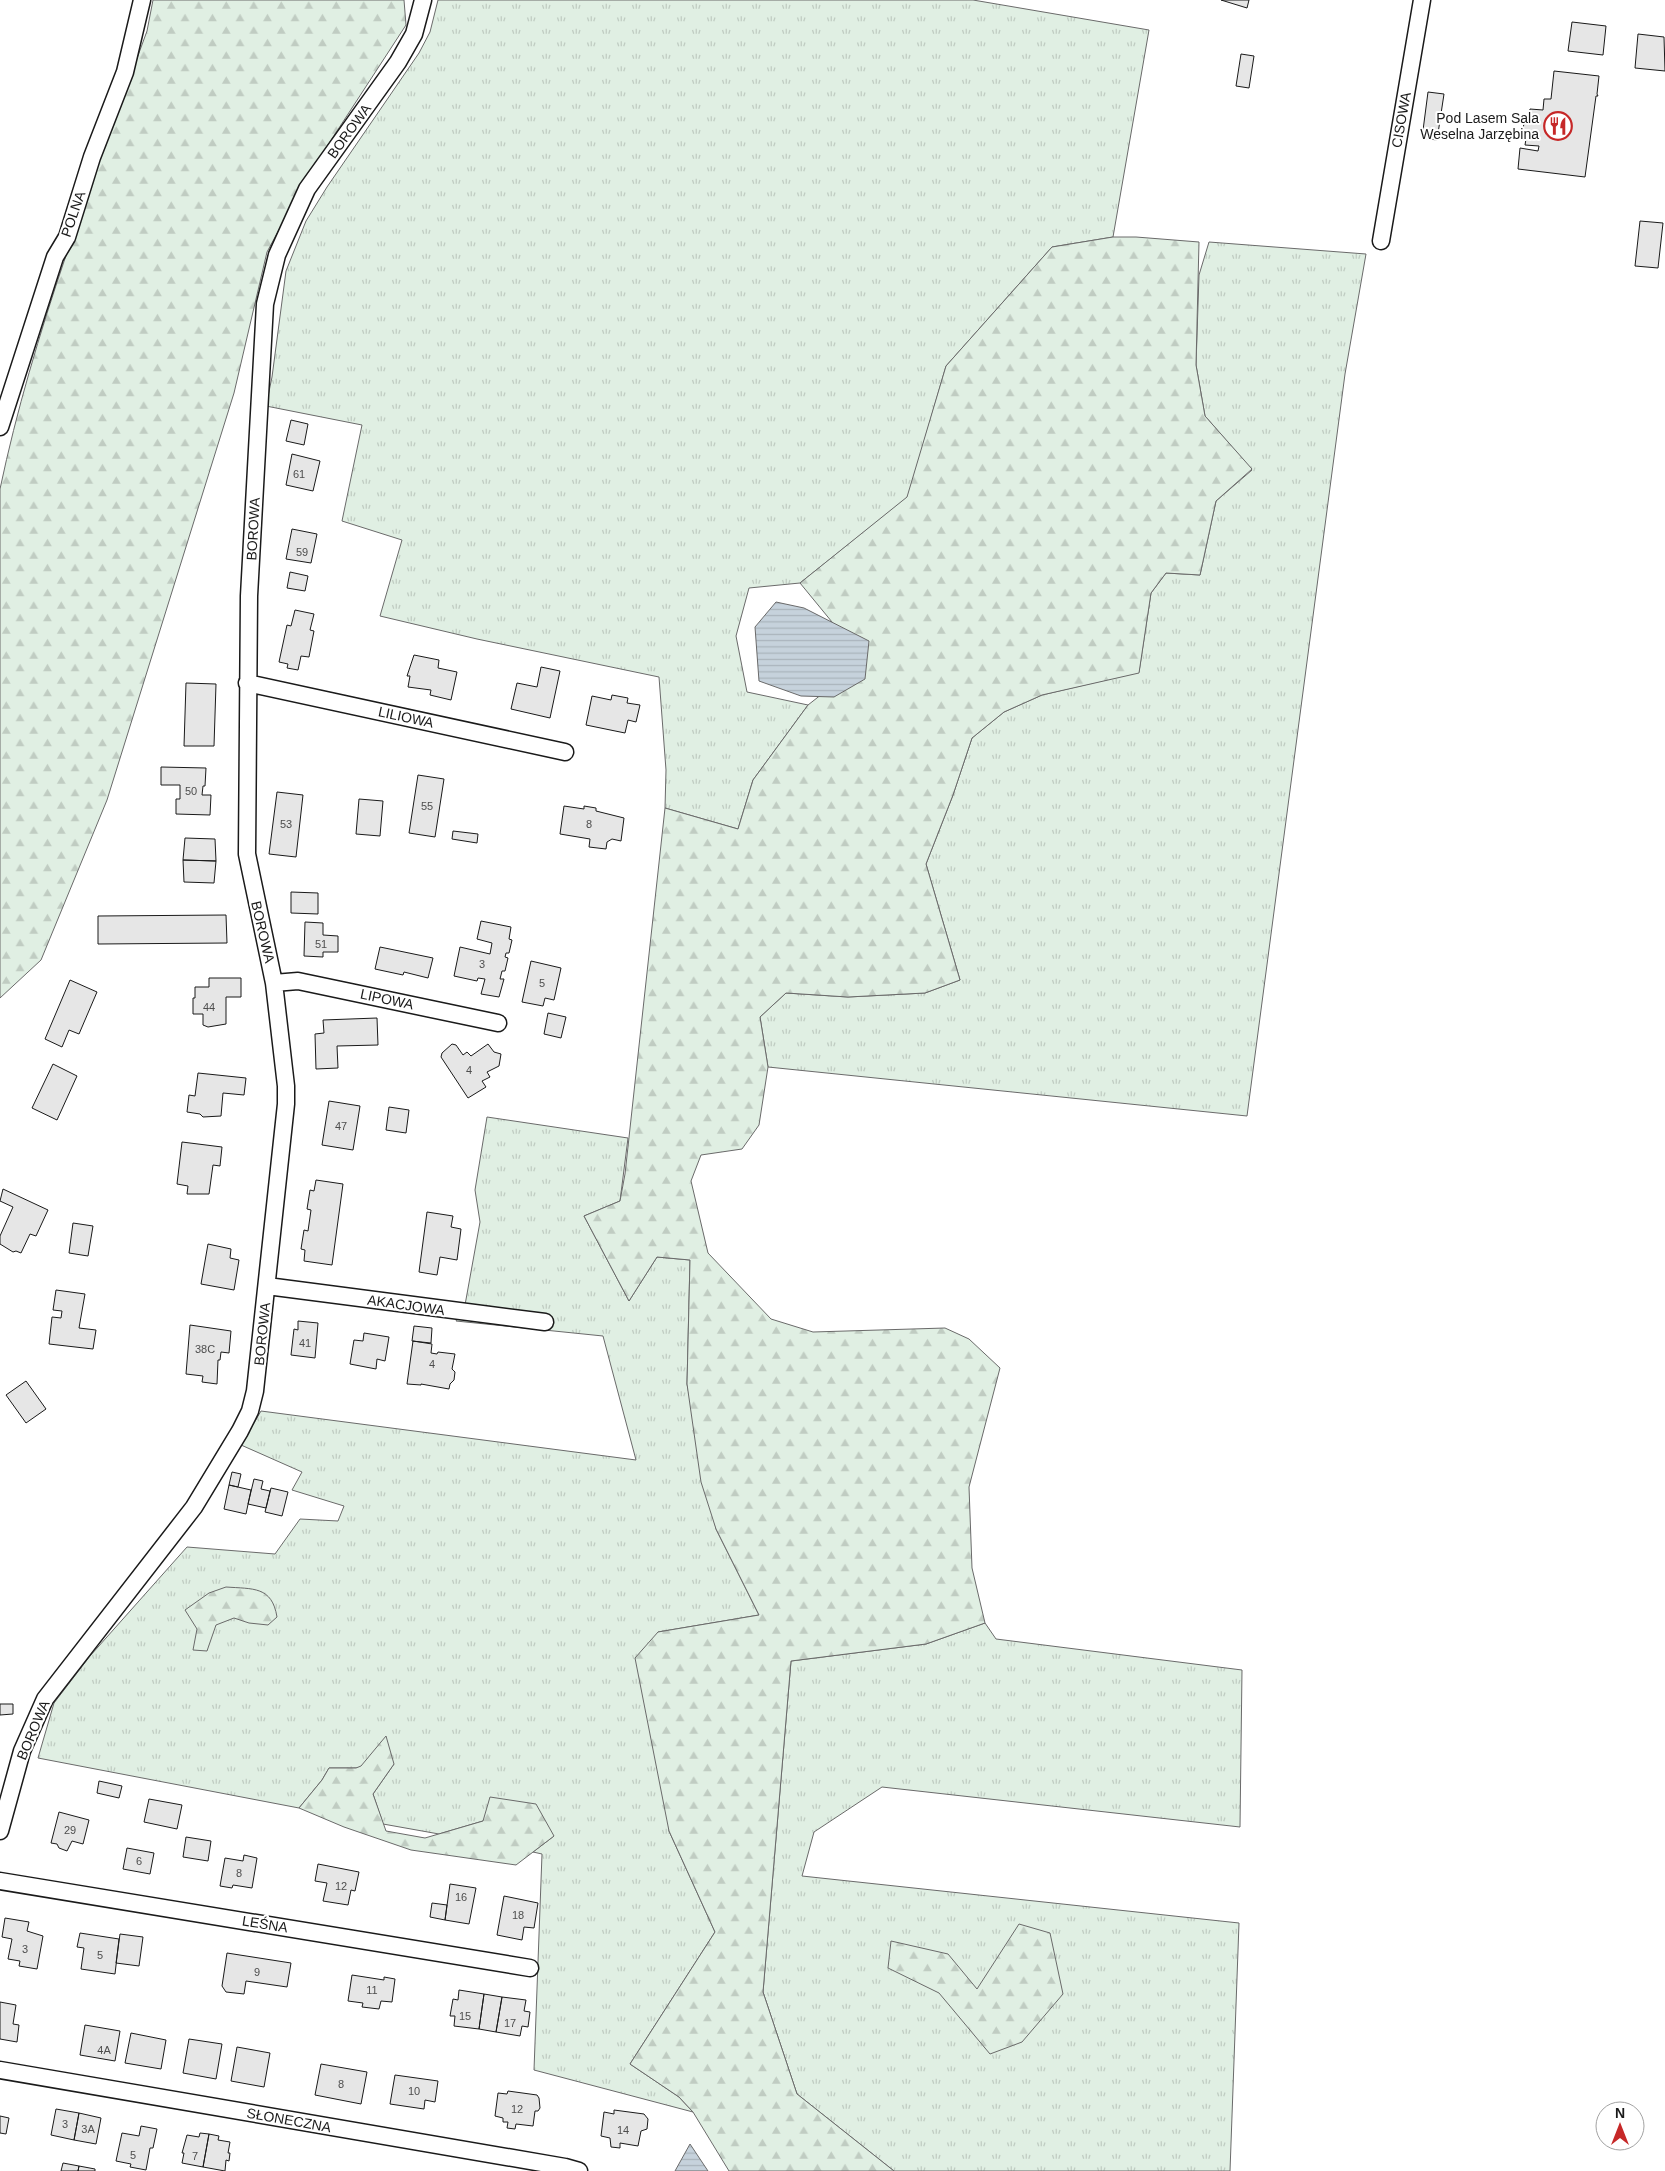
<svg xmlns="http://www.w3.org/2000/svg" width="1665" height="2171" font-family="Arial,sans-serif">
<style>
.grass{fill:url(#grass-tufts);stroke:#6a6a6a}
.forest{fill:url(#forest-firs);stroke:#6a6a6a}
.water{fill:url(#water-rules);stroke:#6a6a6a}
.building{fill:#e6e6e6;stroke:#1a1a1a}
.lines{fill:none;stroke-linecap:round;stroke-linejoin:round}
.minor-casing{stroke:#1a1a1a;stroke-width:19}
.minor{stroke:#fff;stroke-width:16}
.labels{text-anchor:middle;stroke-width:4;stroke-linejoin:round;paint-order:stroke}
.number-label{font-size:11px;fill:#4d4d4d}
.poi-label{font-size:14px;fill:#1a1a1a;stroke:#fff;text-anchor:end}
.street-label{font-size:14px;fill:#1a1a1a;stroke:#fff}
</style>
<defs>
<pattern id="grass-tufts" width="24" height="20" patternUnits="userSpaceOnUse" patternTransform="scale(1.25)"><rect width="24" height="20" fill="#e0efe3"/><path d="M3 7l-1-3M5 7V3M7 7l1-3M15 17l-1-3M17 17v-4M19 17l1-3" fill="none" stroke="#c0ccc2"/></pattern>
<pattern id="forest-firs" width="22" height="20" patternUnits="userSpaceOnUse" patternTransform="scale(1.25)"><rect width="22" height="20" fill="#e0efe3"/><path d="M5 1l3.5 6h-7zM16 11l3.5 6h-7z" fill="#c0ccc2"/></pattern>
<pattern id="water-rules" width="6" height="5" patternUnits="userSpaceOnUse" patternTransform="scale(1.25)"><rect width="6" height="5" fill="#c6d2dc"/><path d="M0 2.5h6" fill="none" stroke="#aab4bc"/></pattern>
</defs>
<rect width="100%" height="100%" fill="#fff"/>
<path class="grass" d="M438 0H973L1149 30 1113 237 1052 247 946 366 908 497 800 583 749 588 736 636 747 692 808 705 753 780 738 829 665 808 666 770 659 677 477 639 380 616 402 540 342 521 362 425 266 406 272 377 286 271 306 221 327 187 419 53 430 32Z
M1209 242 1366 254 1345 374 1247 1116 768 1067 760 1017 786 993 848 997 925 993 960 980 926 864 953 795 972 738 1004 712 1042 695 1139 672 1151 593 1166 573 1200 575 1216 501 1252 470 1205 416 1196 365 1199 275Z
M487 1117 628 1138 620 1201 584 1216 629 1301 657 1257 690 1260 687 1384 716 1529 759 1615 658 1632 669 1831 715 1932 630 2064 679 2097 693 2112 534 2070 542 1854 533 1852 554 1836 483 1821 439 1834 383 1824 373 1794 394 1764 356 1768H329L322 1780 299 1808 38 1758 54 1703 90 1656 187 1547 275 1554 300 1519 338 1521 344 1506 292 1490 302 1472 241 1445 261 1411 636 1460 603 1336 456 1321 465 1305 480 1222 475 1190Z
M985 1623 996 1639 1242 1670 1240 1827 882 1787 814 1832 802 1876 1239 1923 1230 2171H894L797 2094 763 1992 791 1661 926 1644Z"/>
<path class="forest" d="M153 0H404L406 25 309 174 267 252 234 393 107 800 41 960 0 998V489C33 332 92 182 147 31Z
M1113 237H1136L1199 242 1196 365 1205 416 1252 469 1216 501 1200 575 1166 573 1151 593 1139 673 1042 695 1004 712 972 738 953 795 926 864 960 980 925 993 848 997 786 993 760 1017 768 1067 759 1125 742 1149 701 1155 691 1181 708 1253 771 1319 813 1332 945 1328 969 1339 1000 1368 969 1487 972 1568 985 1623 926 1644 791 1661 763 1992 797 2094 894 2171H729L693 2112 679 2097 630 2064 715 1932 669 1831 635 1658 658 1632 759 1615 716 1529 701 1482 687 1384 690 1260 657 1257 629 1301 584 1216 620 1201 625 1174 665 808 738 829 753 780 808 705 864 661 800 583 907 497 946 366 1052 247Z
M226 1587C253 1589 272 1586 277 1617L268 1625 249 1623 234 1618 216 1625 207 1651 193 1650 197 1629 185 1610 209 1593Z
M386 1736 394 1764 373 1794 386 1831 425 1838 483 1821 490 1797 536 1804 554 1836 516 1865 411 1850 344 1827 299 1808 322 1780 329 1768H356L361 1766Z
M1019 1924 1050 1933 1063 1994 1022 2042 990 2054 939 1993 888 1968 891 1941 948 1954 977 1989Z"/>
<path class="water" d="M776 602 804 608 869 641 865 679 834 697 801 696 759 681 755 627Z
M690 2144 708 2171H675Z"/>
<path class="building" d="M1221 0H1249L1247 8Z
M1572 22 1606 26 1603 55 1568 51Z
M1638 34 1664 37 1665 71 1635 68Z
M1241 54 1254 56 1249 88 1236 86Z
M1554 71 1599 76 1597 94 1598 96H1596L1585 177 1518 169 1520 148 1538 151 1539 146 1525 145 1527 133 1523 129 1524 123 1528 121 1530 109 1543 110 1544 99H1551Z
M1428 92 1444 94 1437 140 1422 138Z
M1640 221 1663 223 1658 268 1635 266Z
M291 420 308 424 304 445 286 441Z
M292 454 320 461 313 491 286 485Z
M292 529 317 534 311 563 286 559Z
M290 572 308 576 305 591 287 588Z
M295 610 314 614 310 630 314 631 309 657 301 656 298 670 287 668 288 664 279 662 287 625 291 626Z
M414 655 439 660 438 668 457 672 451 700 430 695 431 690 408 687 410 676H407Z
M541 667 560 671 550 718 511 709 517 683 537 687Z
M186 683 216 684 214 746H184Z
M612 695 628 698 627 703 640 705 636 722 628 720 625 733 586 725 592 696 611 700Z
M161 767 206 768 205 786H203L202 795H211L210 815 176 814V799H180V785H161Z
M418 775 444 779 435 837 409 833Z
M277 792 303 795 296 857 269 854Z
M359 799 383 801 380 836 356 834Z
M564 806 584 809V806L596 808V811L624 818 621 841 612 839 607 842 606 849 589 847 590 839 560 834Z
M453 831 478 834 477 843 452 839Z
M185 838 215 839 216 861 183 860Z
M183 860 216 861 214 883 184 882Z
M291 892 318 893V914L291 913Z
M226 915 227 943 98 944V916Z
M481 921 511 927 509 939 512 940 509 953H506L505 957 508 958 505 971H502L500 979H504L499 997 481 994 485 979 478 978 477 981 454 976 460 947 490 954 492 943 477 939Z
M305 922 323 923V935L338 936V952H323V957L304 956Z
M380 947 433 958 428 978 404 972 403 975 375 969Z
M531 961 561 968 554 1000 545 998 543 1006 522 1002Z
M209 978H241V997H226V1024L208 1027 203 1025V1014H193V998H195V987H209Z
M70 980 97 992 79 1034 69 1030 62 1047 45 1039Z
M548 1013 566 1017 561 1038 544 1034Z
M377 1018 378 1045 337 1046 338 1068 316 1069 315 1034 324 1033 323 1020Z
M452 1044 456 1045 463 1055 467 1052 471 1056 488 1044 494 1052 501 1054 499 1066 487 1072 490 1077 482 1081 486 1087 468 1098 441 1057 442 1053Z
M53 1064 77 1076 57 1120 32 1108Z
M198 1073 246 1078 244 1095 223 1093 221 1116 203 1117 200 1114 187 1112 189 1095 195 1096Z
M329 1101 360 1106 353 1150 322 1145Z
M389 1107 409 1110 406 1133 386 1130Z
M182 1142 222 1147 220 1166 213 1165 209 1194H187L188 1186 177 1184Z
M316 1180 343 1184 332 1265 304 1261 305 1250 301 1249 304 1230 308 1231 311 1210 307 1209 310 1190 314 1191Z
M3 1189 48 1210 36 1236 30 1234 21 1253 16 1251 13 1252 0 1244V1236L13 1207 0 1201Z
M427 1212 453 1216 451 1227 461 1229 457 1260 440 1257 437 1275 419 1272Z
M73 1223 93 1226 88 1256 69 1253Z
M208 1244 231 1249 230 1258 239 1260 234 1290 201 1284Z
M56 1290 85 1294 79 1328 96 1330 93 1349 49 1344 52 1317 61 1318 62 1311 53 1310Z
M298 1321 318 1323 315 1358 291 1355 294 1329 298 1330Z
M190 1325 231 1331 229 1353 221 1352 220 1360H218L217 1384 202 1382 203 1376 186 1374Z
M414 1326 432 1328 431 1343 412 1341Z
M364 1333 389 1337 385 1361 377 1359 376 1369 350 1364 354 1340 363 1341Z
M413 1341 432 1344 431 1353 437 1354 438 1352 455 1354 452 1369 455 1372 454 1380 450 1384 449 1389 421 1384V1385L407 1384Z
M26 1381 46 1409 26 1423 6 1395Z
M232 1472 241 1474 238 1487 229 1485Z
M254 1479 263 1481 261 1489 270 1491 266 1508 248 1504Z
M229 1485 251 1490 246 1514 224 1509Z
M271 1488 288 1492 282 1516 265 1512Z
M0 1704H13V1714L0 1715Z
M99 1781 122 1786 119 1798 97 1793Z
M149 1799 182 1805 177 1829 144 1822Z
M59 1812 89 1820 83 1844 72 1841 67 1851 59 1848 57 1844 51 1843Z
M186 1837 211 1841 208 1861 183 1857Z
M127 1848 154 1853 150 1874 123 1869Z
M244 1855 257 1858 252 1888 233 1885 232 1888 220 1886 225 1858 243 1861Z
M318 1864 359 1872 355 1891 351 1890 348 1905 323 1901 327 1883 315 1881Z
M450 1884 476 1888 469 1924 445 1920Z
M504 1896 538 1903 534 1928 524 1927 522 1940 497 1935Z
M432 1903 447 1905 445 1920 430 1917Z
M5 1918 29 1922 27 1931 43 1936 37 1969 19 1966 20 1961 8 1959 12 1939 2 1937Z
M80 1933 119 1939 115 1974 81 1969 84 1948 77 1947Z
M120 1934 143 1937 139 1966 116 1963Z
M227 1953 291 1963 287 1987 246 1981 244 1994 226 1992 222 1986Z
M352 1975 384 1980V1977L395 1979 392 2002 381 2001 379 2009 362 2007 363 2003 348 2001Z
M459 1990 484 1994 479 2029 454 2026 455 2016H450L453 1999 458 2000Z
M484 1994 502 1997 496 2032 479 2029Z
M502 1997 526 2000 524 2011 530 2012 528 2027 522 2026 520 2036 496 2032Z
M0 2002 16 2005 13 2024 19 2025 17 2042 0 2039Z
M85 2025 120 2031 115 2061 80 2055Z
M131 2033 166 2040 161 2069 125 2063Z
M189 2039 222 2044 216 2079 183 2073Z
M237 2047 270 2053 264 2087 231 2081Z
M321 2064 367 2072 361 2104 315 2095Z
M395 2075 438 2081 435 2102 425 2100 424 2109 390 2104Z
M508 2091 537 2095 539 2098 540 2108 538 2111H535L533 2126 516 2124 515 2129 507 2128 508 2122H503V2118L495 2116 498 2093 507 2094Z
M56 2109 79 2113 74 2140 51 2135Z
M614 2110 644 2114 648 2119 647 2129 641 2131 638 2146 620 2143V2148L611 2147 610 2138 601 2136 604 2112 614 2114Z
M79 2113 101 2118 96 2144 74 2140Z
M0 2116 9 2118 6 2134 0 2133Z
M141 2126 157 2129 153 2148H150L146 2170 130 2167 131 2164 116 2161 122 2133 139 2136Z
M200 2133 209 2134 203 2167 182 2163 184 2153H182L187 2135 199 2137Z
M209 2134 219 2136 218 2140 230 2142 228 2153H230L229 2161 226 2160 225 2171 203 2167Z
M63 2163 79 2166 78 2171H61Z
M79 2166 95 2169V2171H78Z"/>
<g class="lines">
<defs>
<path id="minor" d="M1381 241 1422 0
M0 427 55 257 67 237 92 157 125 72 142 0
M247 683 565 752
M274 983 298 981 498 1023
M267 1286 545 1322
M0 1831 22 1751 45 1699 194 1507 240 1431 250 1411 255 1391 286 1104V1086L274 983 247 854 249 596 265 304 277 255 307 189 398 62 414 34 423 0
M0 1881 530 1968
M0 2070 565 2167 579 2171"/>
</defs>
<use href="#minor" class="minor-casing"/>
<use href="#minor" class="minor"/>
</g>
<defs>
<symbol id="restaurant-ring" viewBox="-11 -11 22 22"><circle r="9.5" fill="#fff" stroke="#c62828" stroke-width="1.5"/><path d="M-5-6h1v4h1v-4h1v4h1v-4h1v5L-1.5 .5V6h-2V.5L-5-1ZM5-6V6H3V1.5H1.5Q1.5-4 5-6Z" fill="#c62828"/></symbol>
</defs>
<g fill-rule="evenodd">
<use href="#restaurant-ring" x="1542" y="110" width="32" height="32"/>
</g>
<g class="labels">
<g class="number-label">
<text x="299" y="478">61</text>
<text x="302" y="556">59</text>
<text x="191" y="795">50</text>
<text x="427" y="810">55</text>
<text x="286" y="828">53</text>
<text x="589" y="828">8</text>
<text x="321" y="948">51</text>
<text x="482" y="968">3</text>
<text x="542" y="987">5</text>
<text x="209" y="1011">44</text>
<text x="469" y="1074">4</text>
<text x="341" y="1130">47</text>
<text x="305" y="1347">41</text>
<text x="205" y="1353">38C</text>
<text x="432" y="1368">4</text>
<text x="70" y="1834">29</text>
<text x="139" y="1865">6</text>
<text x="239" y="1877">8</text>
<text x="341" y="1890">12</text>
<text x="461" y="1901">16</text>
<text x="518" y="1919">18</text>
<text x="25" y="1953">3</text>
<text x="100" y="1959">5</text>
<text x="257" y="1976">9</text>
<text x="372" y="1994">11</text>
<text x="465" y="2020">15</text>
<text x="510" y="2027">17</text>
<text x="104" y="2054">4A</text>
<text x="341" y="2088">8</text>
<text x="414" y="2095">10</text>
<text x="517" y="2113">12</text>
<text x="65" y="2128">3</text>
<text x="88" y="2133">3A</text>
<text x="623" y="2134">14</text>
<text x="133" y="2159">5</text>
<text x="195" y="2160">7</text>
</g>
<g class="poi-label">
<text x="1539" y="123">Pod Lasem Sala<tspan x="1539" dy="16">Weselna Jarzębina</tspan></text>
</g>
<g class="street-label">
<text transform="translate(1401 120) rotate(-80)" y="5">CISOWA</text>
<text transform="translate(349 131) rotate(-54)" y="5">BOROWA</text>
<text transform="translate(73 214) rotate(-71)" y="5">POLNA</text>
<text transform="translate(253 529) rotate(-87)" y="5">BOROWA</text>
<text transform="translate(406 717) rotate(12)" y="5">LILIOWA</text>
<text transform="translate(263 932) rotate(77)" y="5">BOROWA</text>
<text transform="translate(387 999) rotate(12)" y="5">LIPOWA</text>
<text transform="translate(406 1305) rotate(8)" y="5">AKACJOWA</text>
<text transform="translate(262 1334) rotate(-84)" y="5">BOROWA</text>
<text transform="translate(33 1730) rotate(-67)" y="5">BOROWA</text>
<text transform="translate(265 1924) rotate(9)" y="5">LEŚNA</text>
<text transform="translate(289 2120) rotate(10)" y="5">SŁONECZNA</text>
</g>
</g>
<g transform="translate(1620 2126)"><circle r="24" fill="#ffffff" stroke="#a3a3a3"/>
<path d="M0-4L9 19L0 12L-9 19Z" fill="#c62828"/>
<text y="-8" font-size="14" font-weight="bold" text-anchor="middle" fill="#1a1a1a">N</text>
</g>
</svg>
